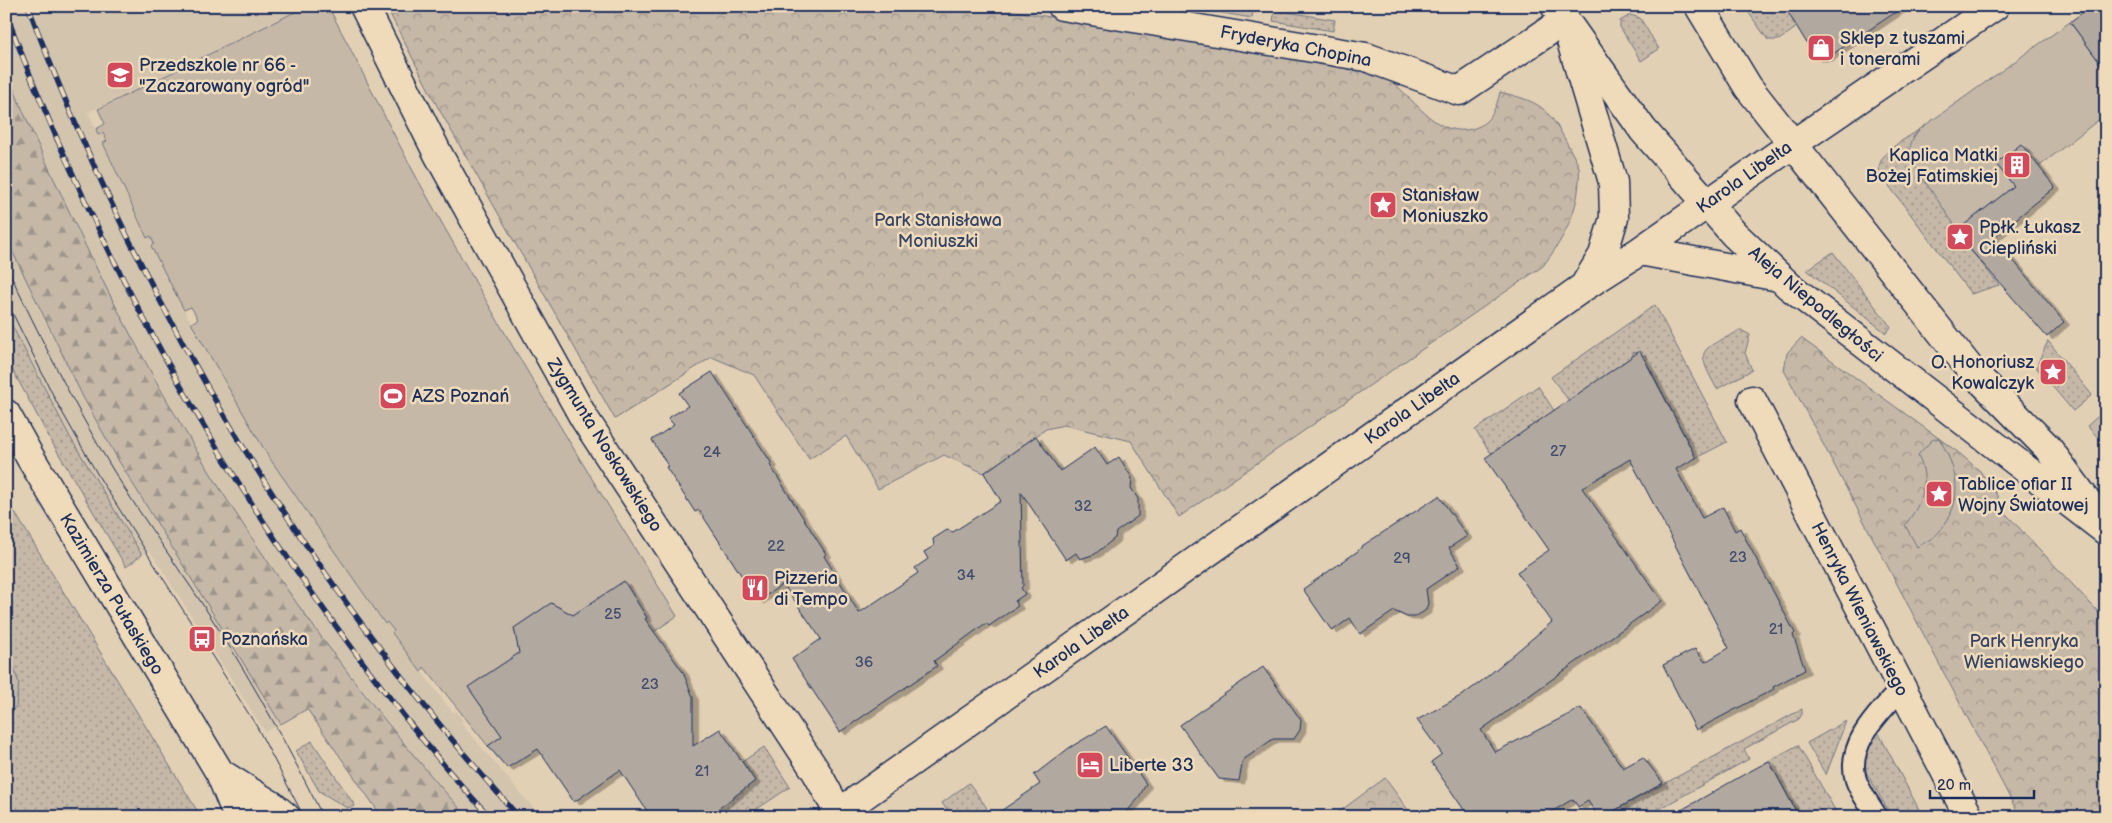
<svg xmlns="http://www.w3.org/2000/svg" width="2112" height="823" font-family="'Balsamiq Sans',sans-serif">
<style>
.built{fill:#d3c4ae}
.grass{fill:url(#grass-dots);stroke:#707482}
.forest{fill:url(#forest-firs);stroke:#707482}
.park{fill:url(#park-crowns);stroke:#707482}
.garden{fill:#c5b8a7;stroke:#707482}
.building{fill:#b1a89f;stroke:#1b2f5e;filter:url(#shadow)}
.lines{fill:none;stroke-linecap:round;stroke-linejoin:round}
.service-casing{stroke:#1b2f5e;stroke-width:24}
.minor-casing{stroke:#1b2f5e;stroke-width:31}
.tertiary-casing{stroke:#1b2f5e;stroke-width:31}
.service{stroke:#efdab9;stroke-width:20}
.minor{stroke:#efdab9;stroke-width:28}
.tertiary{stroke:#efdab9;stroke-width:28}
.tram{stroke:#1b2f5e;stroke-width:1}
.rail-casing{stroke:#1b2f5e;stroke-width:5.5}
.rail{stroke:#efdab9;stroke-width:4;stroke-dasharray:11;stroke-linecap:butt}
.labels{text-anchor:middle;stroke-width:5;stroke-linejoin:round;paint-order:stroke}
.number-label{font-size:15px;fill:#404d6e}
.poi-label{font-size:18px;fill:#1b2f5e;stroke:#efdab9;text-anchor:start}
.street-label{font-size:18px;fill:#1b2f5e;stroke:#efdab9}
.park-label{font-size:18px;fill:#344469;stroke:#efdab9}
</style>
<defs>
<pattern id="grass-dots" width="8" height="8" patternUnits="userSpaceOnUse" patternTransform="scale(1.25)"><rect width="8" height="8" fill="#c5b8a7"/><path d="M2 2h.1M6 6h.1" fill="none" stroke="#9f968b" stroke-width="1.8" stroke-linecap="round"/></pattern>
<pattern id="forest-firs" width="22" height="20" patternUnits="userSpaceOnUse" patternTransform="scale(1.25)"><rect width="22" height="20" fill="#c5b8a7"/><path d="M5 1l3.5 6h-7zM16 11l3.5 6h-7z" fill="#9f968b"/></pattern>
<pattern id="park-crowns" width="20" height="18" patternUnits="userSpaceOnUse" patternTransform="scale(1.25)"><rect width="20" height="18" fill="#c5b8a7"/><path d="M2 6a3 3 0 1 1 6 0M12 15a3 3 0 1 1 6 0" fill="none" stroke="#9f968b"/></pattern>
<filter id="shadow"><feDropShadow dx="5.5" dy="3" stdDeviation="0" flood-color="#0004"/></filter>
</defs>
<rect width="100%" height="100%" fill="#e2d0b4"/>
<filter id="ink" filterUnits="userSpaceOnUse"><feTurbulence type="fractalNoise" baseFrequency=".02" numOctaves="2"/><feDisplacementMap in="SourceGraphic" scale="10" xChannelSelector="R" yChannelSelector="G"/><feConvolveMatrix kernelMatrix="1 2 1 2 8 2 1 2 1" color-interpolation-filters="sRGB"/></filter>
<g filter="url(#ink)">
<path class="built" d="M6 6H312L88 112 98 134 103 133 107 141 103 144 146 237 151 236 155 244 151 246 184 310 268 456 384 624 387 622 394 631 392 633 453 713 456 711 463 721 461 723 541 817H467L425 769 306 619 203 463 108 295 20 106 6 69Z
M6 238 48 327 120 463 281 724 265 732 150 551 142 555 70 437 6 314Z"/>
<path class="grass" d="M1180 6H1254L1252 18Z
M1744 6H1784L1797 27 1779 40H1768Z
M1275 10 1335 20 1333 31 1273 21Z
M1630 15 1640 18 1659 49 1641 61 1620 27V21Z
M1920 129 1913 137 1958 230 1956 232 1999 285 1971 294 1880 174C1874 153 1905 140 1920 129Z
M1833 252 1891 327 1886 333 1807 270Z
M1655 305 1727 442 1696 458 1646 361V356L1634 352 1632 359 1569 401 1551 377Z
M6 314 70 437 142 555 126 567 50 439 6 358Z
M1741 330 1750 335 1745 353 1752 370 1717 389C1693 346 1701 351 1741 330Z
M2048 341 2092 395 2073 411 2036 367Z
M1538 386 1555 412 1495 453 1490 452 1475 430Z
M6 498 201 817H6Z
M1802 709V714L1799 719 1744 749 1749 759 1645 817H1603Z
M1846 721 1826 775 1807 743Z
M1878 732 1923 817H1892L1866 772C1860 757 1866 742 1878 732Z
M312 741 355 806 347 808 319 791 296 751Z
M1798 745 1839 817H1800L1795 814 1796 810 1790 799 1786 797 1787 793 1781 783 1777 781 1778 778 1772 766 1763 764Z
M764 747 790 787 745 817H707L755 781 742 762Z
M969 783 987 808 975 817H952L942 803Z"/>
<path class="forest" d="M6 69C24 117 47 164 69 211 171 431 305 635 467 817H382L307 709 281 724 120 463 83 397 6 238Z
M6 619 13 666 19 683 16 706 6 719Z"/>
<path class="park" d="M386 6H984L1363 69C1370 72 1379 73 1385 77 1414 95 1435 141 1475 128 1490 123 1497 107 1500 92 1540 102 1547 106 1567 143 1570 150 1576 159 1579 167 1580 171 1579 178 1579 182 1577 215 1562 241 1543 266L1179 517 1131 441 1064 425 1046 429 984 473 944 455 878 489 846 436 809 459 754 375 712 357 615 419 435 102Z
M1801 338 1959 453 1980 471 1995 492 2007 515 2106 620V817H2020L1784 370 1787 353Z
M1385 778 1413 817H1332Z"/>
<path class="garden" d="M307 6H328C357 61 384 116 413 171 496 322 585 470 677 616L488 746 424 667 421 672 392 633 394 631 387 622 385 624 268 456 191 323 198 319 191 307 184 310 151 246 154 244 151 236 147 238 103 143 107 141 103 133 98 135 96 129 105 124 98 109Z
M2070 22 2106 71V114L1958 230 1915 167C1908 152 1908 142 1920 129Z
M2104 411 2106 413V446L2087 426Z
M1939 438C1958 470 1965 501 1939 532 1934 538 1924 543 1917 547L1905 525C1922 504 1931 481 1918 455L1932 440Z"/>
<path class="building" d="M1784 6H1905L1827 58H1816Z
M2091 6H2106V71L2070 22Z
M2021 144 2055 187 1994 237 2064 322 2047 337 1955 232 2014 186 1996 164Z
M1640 351 1696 458 1676 469 1702 518 1723 507 1735 531 1740 528 1795 633 1793 635 1805 670 1773 687 1774 689 1696 730 1663 665 1695 649 1705 662 1729 648 1630 459 1582 488 1662 601 1481 730 1495 752 1581 708 1623 768 1643 757 1663 783 1603 817H1598L1588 801 1578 807 1573 799 1543 817H1469L1431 762 1442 754 1417 720 1464 694 1483 680 1552 622 1517 572 1549 550 1485 458Z
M712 372 772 464 770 465 826 554 824 556 859 613 918 573 915 568 928 559 924 552 934 546 933 539 947 530 953 532 1001 501 984 473 1036 436 1060 471 1095 447 1107 465 1119 457 1132 478 1131 488 1138 499V516L1116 532 1115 538 1095 554 1080 559 1076 553 1066 560 1021 492 1023 586 1021 588 1025 594 1015 601 1018 606 989 626 986 623 934 661 937 666 840 732 792 659 821 639 783 584 758 601 699 510 695 512 666 467 668 466 652 440 674 425 668 418 688 406 679 393Z
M1439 496 1467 536 1449 548 1460 566 1426 589 1428 603 1426 610 1415 617H1407L1394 611 1360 634 1350 618 1332 631 1303 589 1358 551 1362 546Z
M624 581 647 618 645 619 683 672 693 697V746L720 729 755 781 707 817H651L620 770 574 802 538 749 507 768 488 746 502 736 468 687 519 653 514 628 551 603 573 615Z
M1263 667 1301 720 1300 730 1294 739H1273L1243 760 1239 781 1219 779 1180 725Z
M1106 726 1146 784 1138 799 1122 817H992L1040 784 1034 775 1069 748Z
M1769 761 1799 817H1669L1743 775Z"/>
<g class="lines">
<defs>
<path id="service" d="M1877 817C1870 805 1860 792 1856 780 1845 744 1880 712 1902 688"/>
<path id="minor" d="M364 6 438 154 584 418 817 773 841 817
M1062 6 1366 57 1459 91 1565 20
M1793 144 1995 6
M1752 400 1969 817"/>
<path id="tertiary" d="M1555 6 1643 130 1734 234 1789 286 2106 531
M1699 6 1748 87 1971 370 2047 447 2092 508
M1571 41 1613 182 1614 218 1603 255 1586 283
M1640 251 1779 277
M6 414 30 457 220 773 238 817
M220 773 273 806 286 817
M833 817 1582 288 1640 251 1793 144"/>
</defs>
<use href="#service" class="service-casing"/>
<use href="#minor" class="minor-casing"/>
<use href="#tertiary" class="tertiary-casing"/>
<use href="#service" class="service"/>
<use href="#minor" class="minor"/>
<use href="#tertiary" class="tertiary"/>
<path class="tram" d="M6 265C39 335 73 404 113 470 146 524 184 575 218 628 256 688 291 752 323 817
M6 300 57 403 99 477 257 727 304 817"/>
<defs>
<path id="rail" d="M28 6C140 304 306 581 519 817
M6 14C92 240 207 454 352 648 395 706 440 764 490 817"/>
</defs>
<use href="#rail" class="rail-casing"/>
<use href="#rail" class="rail"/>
</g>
</g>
<defs>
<symbol id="shop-square" viewBox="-11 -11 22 22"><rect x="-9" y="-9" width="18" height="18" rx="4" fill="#d1495b" stroke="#efdab9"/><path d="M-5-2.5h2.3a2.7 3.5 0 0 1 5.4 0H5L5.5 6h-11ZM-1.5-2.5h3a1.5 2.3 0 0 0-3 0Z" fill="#fff"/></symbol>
<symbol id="school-square" viewBox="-11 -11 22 22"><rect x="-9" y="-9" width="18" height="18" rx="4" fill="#d1495b" stroke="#efdab9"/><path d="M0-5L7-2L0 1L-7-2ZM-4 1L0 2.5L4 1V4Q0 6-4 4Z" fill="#fff"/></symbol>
<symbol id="building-square" viewBox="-11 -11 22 22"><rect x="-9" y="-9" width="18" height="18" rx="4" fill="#d1495b" stroke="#efdab9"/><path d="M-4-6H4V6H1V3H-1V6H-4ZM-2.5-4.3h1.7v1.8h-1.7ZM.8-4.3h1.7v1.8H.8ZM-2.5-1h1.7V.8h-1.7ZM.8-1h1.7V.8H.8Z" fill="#fff"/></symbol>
<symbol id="sight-square" viewBox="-11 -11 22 22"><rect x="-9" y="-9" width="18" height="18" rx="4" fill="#d1495b" stroke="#efdab9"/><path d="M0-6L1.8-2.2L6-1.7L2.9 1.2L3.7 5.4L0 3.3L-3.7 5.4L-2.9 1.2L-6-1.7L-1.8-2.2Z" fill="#fff"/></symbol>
<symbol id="stadium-square" viewBox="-11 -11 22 22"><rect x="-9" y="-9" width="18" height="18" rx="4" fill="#d1495b" stroke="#efdab9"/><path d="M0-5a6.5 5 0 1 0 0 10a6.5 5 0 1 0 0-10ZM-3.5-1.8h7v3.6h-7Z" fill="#fff"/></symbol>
<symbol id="restaurant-square" viewBox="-11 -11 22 22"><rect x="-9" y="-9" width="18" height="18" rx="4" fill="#d1495b" stroke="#efdab9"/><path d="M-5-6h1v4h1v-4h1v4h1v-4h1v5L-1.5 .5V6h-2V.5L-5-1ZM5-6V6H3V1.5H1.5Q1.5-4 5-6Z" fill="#fff"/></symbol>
<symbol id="bus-square" viewBox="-11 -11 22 22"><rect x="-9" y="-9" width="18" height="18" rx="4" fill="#d1495b" stroke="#efdab9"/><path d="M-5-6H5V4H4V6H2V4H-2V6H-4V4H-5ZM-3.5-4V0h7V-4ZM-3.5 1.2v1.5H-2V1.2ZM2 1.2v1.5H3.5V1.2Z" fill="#fff"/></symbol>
<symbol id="hotel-square" viewBox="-11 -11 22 22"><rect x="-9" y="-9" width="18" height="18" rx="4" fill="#d1495b" stroke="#efdab9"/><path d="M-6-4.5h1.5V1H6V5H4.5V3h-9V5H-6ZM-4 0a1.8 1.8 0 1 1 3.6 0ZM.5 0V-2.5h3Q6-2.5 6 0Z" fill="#fff"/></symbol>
</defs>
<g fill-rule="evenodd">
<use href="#shop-square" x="1805" y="32" width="32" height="32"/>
<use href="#school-square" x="104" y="59" width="32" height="32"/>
<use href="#building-square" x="2001" y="149" width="32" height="32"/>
<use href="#sight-square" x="1367" y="189" width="32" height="32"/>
<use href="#sight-square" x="1944" y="221" width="32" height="32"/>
<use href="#sight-square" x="2037" y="356" width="32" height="32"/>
<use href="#stadium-square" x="377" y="380" width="32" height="32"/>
<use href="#sight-square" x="1923" y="478" width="32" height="32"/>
<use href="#restaurant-square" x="739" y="572" width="32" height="32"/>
<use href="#bus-square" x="186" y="623" width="32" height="32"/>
<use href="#hotel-square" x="1074" y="749" width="32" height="32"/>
</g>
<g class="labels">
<g class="number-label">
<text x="1558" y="456">27</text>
<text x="712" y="457">24</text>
<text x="1083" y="511">32</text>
<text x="776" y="551">22</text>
<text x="1738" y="562">23</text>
<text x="1402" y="563">29</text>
<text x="966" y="580">34</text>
<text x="613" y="619">25</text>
<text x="1776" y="634">21</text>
<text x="864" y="667">36</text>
<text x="650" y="689">23</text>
<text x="702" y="776">21</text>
</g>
<g class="poi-label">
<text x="1840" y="44">Sklep z tuszami<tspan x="1840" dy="21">i tonerami</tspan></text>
<text x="139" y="71">Przedszkole nr 66 -<tspan x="139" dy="21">"Zaczarowany ogród"</tspan></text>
<text x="1998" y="161" text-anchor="end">Kaplica Matki<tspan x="1998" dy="21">Bożej Fatimskiej</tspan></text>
<text x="1402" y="201">Stanisław<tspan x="1402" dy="21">Moniuszko</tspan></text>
<text x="1979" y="233">Ppłk. Łukasz<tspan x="1979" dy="21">Ciepliński</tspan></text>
<text x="2034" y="368" text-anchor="end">O. Honoriusz<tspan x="2034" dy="21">Kowalczyk</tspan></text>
<text x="412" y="402">AZS Poznań</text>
<text x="1958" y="490">Tablice ofiar II<tspan x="1958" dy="21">Wojny Światowej</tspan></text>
<text x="774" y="584">Pizzeria<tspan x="774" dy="21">di Tempo</tspan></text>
<text x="221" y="645">Poznańska</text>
<text x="1109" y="771">Liberte 33</text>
</g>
<g class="street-label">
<text transform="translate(1296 46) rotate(11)" y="6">Fryderyka Chopina</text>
<text transform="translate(1744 177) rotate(-35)" y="6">Karola Libelta</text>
<text transform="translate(1816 304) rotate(40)" y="6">Aleja Niepodległości</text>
<text transform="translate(1412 408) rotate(-35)" y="6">Karola Libelta</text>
<text transform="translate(605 445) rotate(58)" y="6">Zygmunta Noskowskiego</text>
<text transform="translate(112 594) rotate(59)" y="6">Kazimierza Pułaskiego</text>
<text transform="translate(1860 609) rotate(63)" y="6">Henryka Wieniawskiego</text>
<text transform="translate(1081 642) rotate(-35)" y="6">Karola Libelta</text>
</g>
<g class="park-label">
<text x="938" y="226">Park Stanisława<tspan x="938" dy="21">Moniuszki</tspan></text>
<text x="2024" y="647">Park Henryka<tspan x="2024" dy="21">Wieniawskiego</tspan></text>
</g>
</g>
<rect width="2112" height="823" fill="none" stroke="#efdab9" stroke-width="25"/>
<rect x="12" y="12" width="2087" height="798" fill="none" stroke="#1b2f5e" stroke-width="2" filter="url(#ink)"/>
<path d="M1930 790v8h104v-8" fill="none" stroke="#1b2f5e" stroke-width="2.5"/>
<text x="1937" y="790" font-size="15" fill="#1b2f5e" stroke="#efdab9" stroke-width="4" paint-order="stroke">20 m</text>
</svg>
